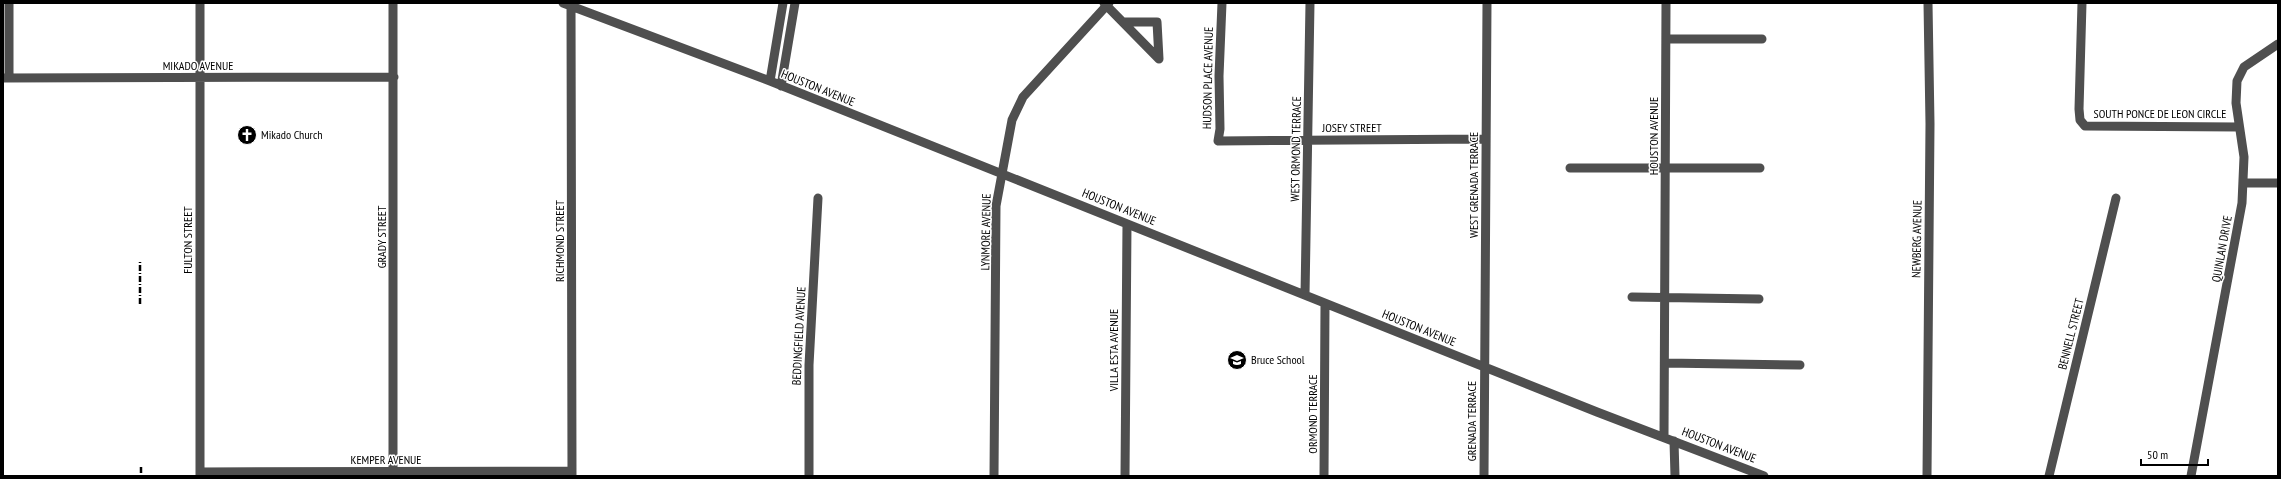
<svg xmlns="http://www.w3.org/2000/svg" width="2281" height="479" font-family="'PT Sans Narrow',sans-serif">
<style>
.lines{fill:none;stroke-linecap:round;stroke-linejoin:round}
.minor{stroke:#4f4f4f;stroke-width:9}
.rail{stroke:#000;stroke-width:2.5;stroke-dasharray:6 2 1 2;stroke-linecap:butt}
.labels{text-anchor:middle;stroke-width:3;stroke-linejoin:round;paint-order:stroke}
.street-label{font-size:12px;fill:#000;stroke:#fff}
.poi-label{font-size:12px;fill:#000;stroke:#fff;text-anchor:start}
</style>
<rect width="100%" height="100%" fill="#fff"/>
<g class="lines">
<path class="minor" d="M9 3V78
M200 3V476
M563 3 770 81 1597 412 1764 476
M571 3 572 476
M1104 3 1159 59 1157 22H1123
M1222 3 1219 76 1220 129 1218 141 1486 139
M2082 3 2079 109 2080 120 2085 126 2238 127
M1666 39H1762
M3 78 394 77
M770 81 783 3
M781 86 795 3
M1570 168H1760
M2243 183H2278
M1305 295 1310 3
M1632 297 1759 299
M1665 363 1800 365
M1664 437 1666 3
M1674 441 1675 476
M200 472 572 471
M393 472V3
M809 476V365L818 198
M994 476 996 206 1012 120 1023 97 1109 3
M1125 476 1127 224
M1324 476 1325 304
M1484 476 1487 3
M1927 476 1930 124 1928 3
M2049 476 2116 198
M2191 476 2242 203 2244 157 2236 103 2237 81 2244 67 2278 44"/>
<path class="rail" d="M140 304V261
M141 467V476"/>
</g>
<defs>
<symbol id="church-disc" viewBox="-11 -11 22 22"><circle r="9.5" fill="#000" stroke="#fff"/><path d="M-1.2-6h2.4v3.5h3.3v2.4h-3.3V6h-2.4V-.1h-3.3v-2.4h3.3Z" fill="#fff"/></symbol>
<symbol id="school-disc" viewBox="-11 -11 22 22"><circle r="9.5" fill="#000" stroke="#fff"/><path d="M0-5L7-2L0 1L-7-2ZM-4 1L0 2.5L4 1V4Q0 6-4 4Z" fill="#fff"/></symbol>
</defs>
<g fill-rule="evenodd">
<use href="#church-disc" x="236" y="124" width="22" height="22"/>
<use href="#school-disc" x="1226" y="349" width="22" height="22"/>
</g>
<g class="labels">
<g class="street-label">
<text x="198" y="70">MIKADO AVENUE</text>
<text transform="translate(1208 78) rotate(-89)" y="4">HUDSON PLACE AVENUE</text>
<text transform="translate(818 88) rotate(22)" y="4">HOUSTON AVENUE</text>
<text x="2160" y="118">SOUTH PONCE DE LEON CIRCLE</text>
<text x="1352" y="132">JOSEY STREET</text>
<text transform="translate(1654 136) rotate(-90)" y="4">HOUSTON AVENUE</text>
<text transform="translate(1296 149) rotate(-89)" y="4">WEST ORMOND TERRACE</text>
<text transform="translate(1474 185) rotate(-90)" y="4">WEST GRENADA TERRACE</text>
<text transform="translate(1119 207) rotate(22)" y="4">HOUSTON AVENUE</text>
<text transform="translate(986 232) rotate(-89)" y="4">LYNMORE AVENUE</text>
<text transform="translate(382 237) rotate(-90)" y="4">GRADY STREET</text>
<text transform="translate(1917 239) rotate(-89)" y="4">NEWBERG AVENUE</text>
<text transform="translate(188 240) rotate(-90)" y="4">FULTON STREET</text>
<text transform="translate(560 241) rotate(-90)" y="4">RICHMOND STREET</text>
<text transform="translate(2222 249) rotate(-80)" y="4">QUINLAN DRIVE</text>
<text transform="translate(1419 328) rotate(22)" y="4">HOUSTON AVENUE</text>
<text transform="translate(2071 334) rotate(-76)" y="4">BENNELL STREET</text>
<text transform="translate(799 336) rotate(-87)" y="4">BEDDINGFIELD AVENUE</text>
<text transform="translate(1114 350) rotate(-90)" y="4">VILLA ESTA AVENUE</text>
<text transform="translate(1313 414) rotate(-90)" y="4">ORMOND TERRACE</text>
<text transform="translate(1472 421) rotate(-90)" y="4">GRENADA TERRACE</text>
<text transform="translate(1719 445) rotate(21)" y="4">HOUSTON AVENUE</text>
<text x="386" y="464">KEMPER AVENUE</text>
</g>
<g class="poi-label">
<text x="261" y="139">Mikado Church</text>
<text x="1251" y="364">Bruce School</text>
</g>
</g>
<rect width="2281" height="479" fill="none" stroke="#000000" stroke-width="8"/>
<path d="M2141 459v6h67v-6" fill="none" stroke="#000000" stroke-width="2"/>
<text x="2147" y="459" font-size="12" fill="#000000" stroke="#ffffff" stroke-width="3" paint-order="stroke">50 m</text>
</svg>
